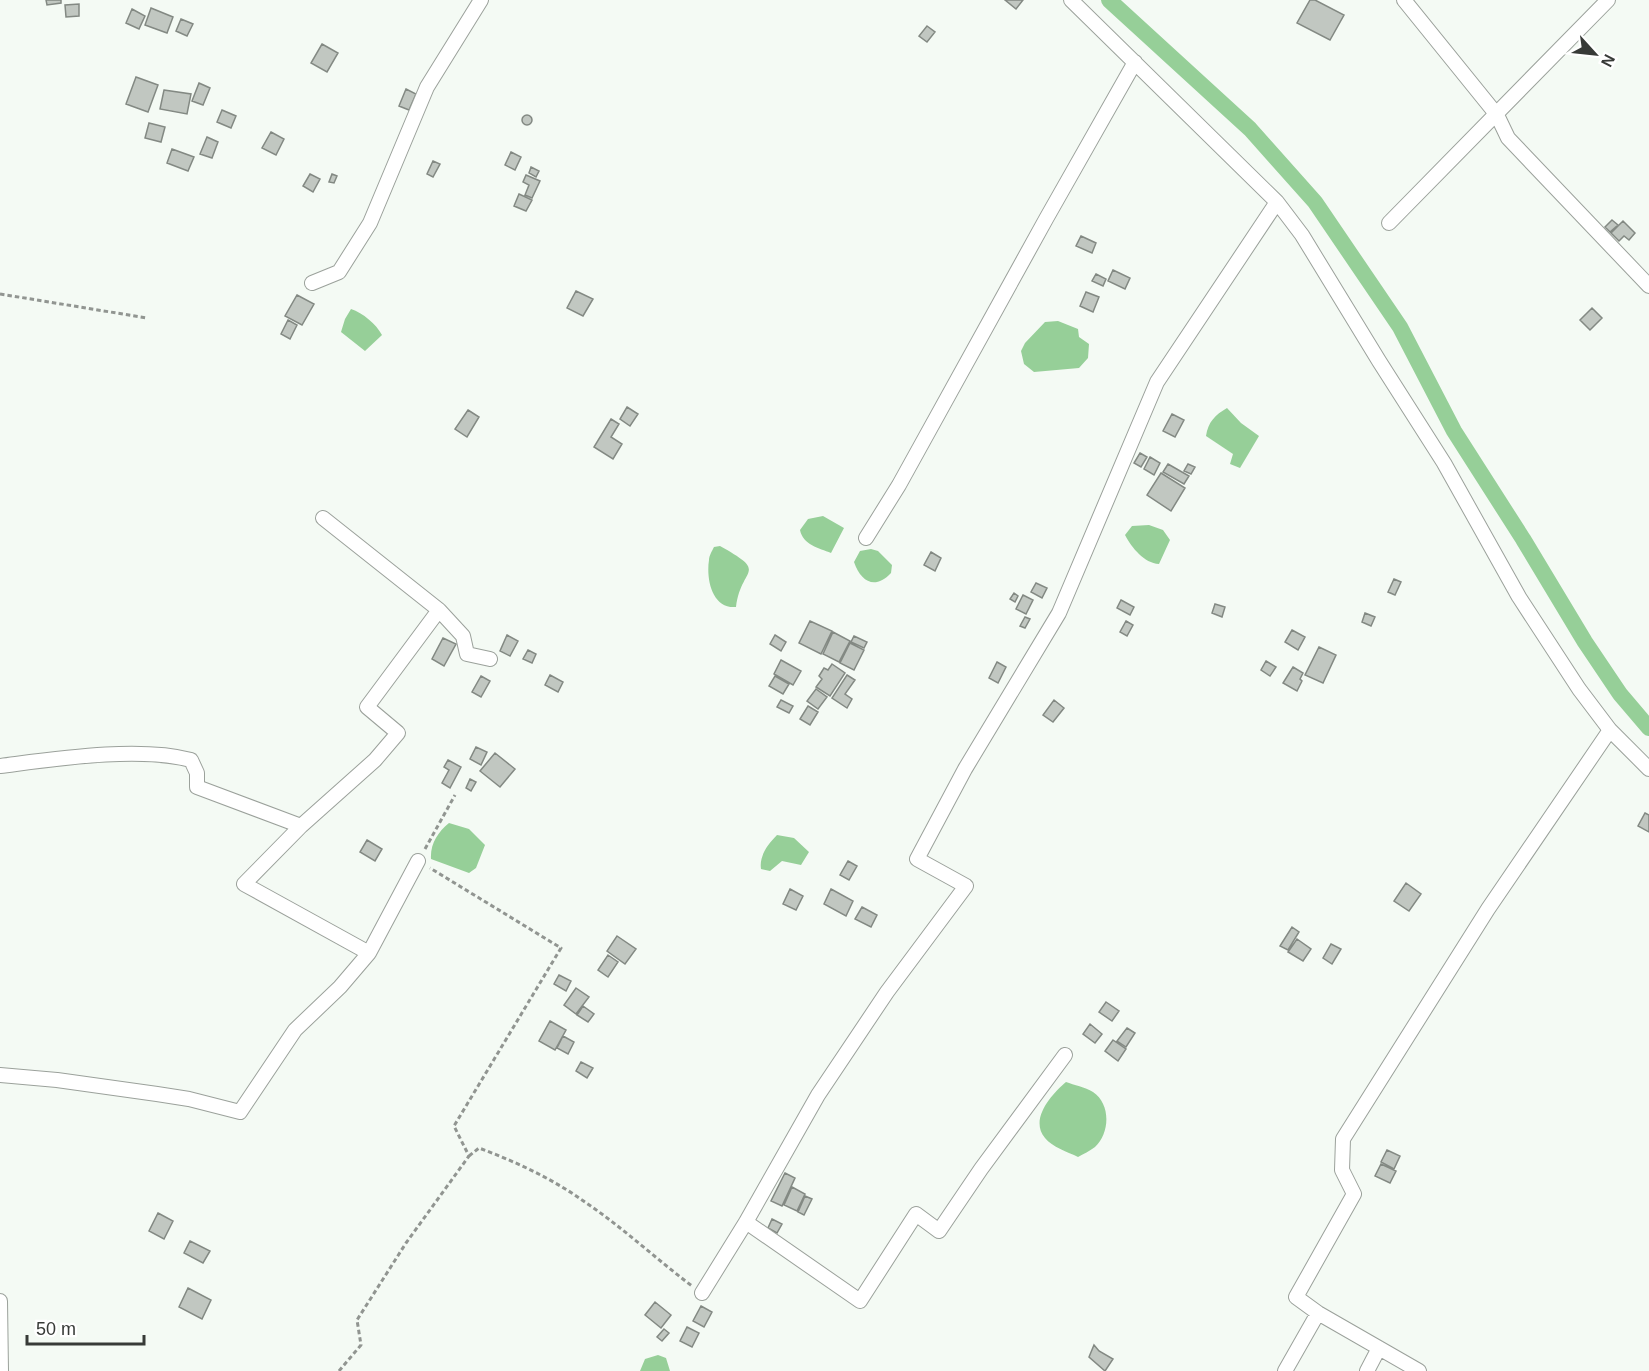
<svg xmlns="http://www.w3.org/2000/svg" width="1649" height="1371" font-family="Arial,sans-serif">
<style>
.water{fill:#96cf98}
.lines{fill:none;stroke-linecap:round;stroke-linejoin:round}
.canal{stroke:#96cf98;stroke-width:16}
.building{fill:#c1c7c1;stroke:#838983;stroke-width:1.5}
.street-casing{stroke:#9ba19b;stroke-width:16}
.path{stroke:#919591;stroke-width:3;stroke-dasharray:4.5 3;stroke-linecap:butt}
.street{stroke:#fff;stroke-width:14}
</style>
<rect width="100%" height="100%" fill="#f4faf4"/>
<path class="water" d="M351 309C363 313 376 324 382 335L365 351 341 332 345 319Z
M1058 321 1078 329 1079 337 1089 344 1088 358 1079 368 1034 372 1024 364 1021 351 1025 343 1045 322Z
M1227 408 1241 423 1259 436 1240 468 1230 464 1233 454 1206 436C1208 422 1215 415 1227 408Z
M823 516 844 528 831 553C819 548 803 545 800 530L808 519Z
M1149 525 1163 530 1170 540 1159 564C1144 563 1132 548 1125 535L1132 526Z
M720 546C770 574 741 566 736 607 712 609 706 579 709 560 709 556 712 551 714 547Z
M871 549 878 551 892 565 891 573C875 590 861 582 854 562L860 551Z
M449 823 469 829 485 845 476 868 469 873 431 859C430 844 438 832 449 823Z
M777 835 794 838 809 852 801 865 782 861 770 871 761 869C759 856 768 844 777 835Z
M1066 1082C1074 1085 1085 1087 1093 1092 1111 1104 1110 1133 1095 1147 1090 1151 1083 1154 1078 1157 1068 1152 1052 1147 1045 1138 1029 1119 1052 1094 1066 1082Z
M658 1355 666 1358 670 1371H640L645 1359Z"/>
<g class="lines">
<path class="canal" d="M1109 0 1250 129 1315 202 1400 327 1454 431 1523 539 1585 642 1620 694 1649 728"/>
</g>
<path class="building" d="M46 0H61V3L47 5Z
M1005 0H1023L1016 9Z
M1310 0H1315L1344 15 1330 40 1297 23Z
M79 4V16L66 17 65 5Z
M151 8 173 17 167 33 145 25Z
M132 9 145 16 139 29 126 23Z
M181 19 193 24 187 36 176 31Z
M927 26 935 32 927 42 919 36Z
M322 44 338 53 327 72 311 63Z
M136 77 158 85 148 112 126 104Z
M199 83 210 88 203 105 192 101Z
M406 89 416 94 409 110 399 106Z
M164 90 191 94 187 114 160 109Z
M222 110 236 116 231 128 217 122Z
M522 120a5 5 0 1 1 10 0a5 5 0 1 1-10 0Z
M149 123 165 127 161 142 145 138Z
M271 132 284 139 276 155 262 148Z
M207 137 218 142 212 158 200 154Z
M172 149 194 157 188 171 167 163Z
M511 152 521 157 515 170 505 165Z
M433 161 440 164 433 177 427 174Z
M531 167 539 171 536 177 529 173Z
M310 174 320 179 313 192 303 186Z
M332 174 337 176 334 183 329 182Z
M526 175 540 181 532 198 525 195 529 185 523 182Z
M519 194 532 200 526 211 514 206Z
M1612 220 1618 225 1610 232 1605 227Z
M1623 221 1635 233 1629 240 1624 236 1619 241 1611 233Z
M1081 236 1096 243 1092 253 1076 246Z
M1113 270 1130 278 1125 289 1108 281Z
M1096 274 1106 279 1103 286 1092 281Z
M576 291 593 299 583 316 567 308Z
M1086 292 1099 297 1093 312 1080 306Z
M297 295 314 304 302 325 285 316Z
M1592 308 1602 318 1590 330 1580 320Z
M288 320 297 325 290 339 281 334Z
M627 407 638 414 630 426 620 419Z
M468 410 479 417 467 437 455 429Z
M1172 414 1184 420 1175 437 1163 431Z
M611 419 619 424 611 437 622 444 613 459 594 447Z
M1140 453 1147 457 1141 467 1134 463Z
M1150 457 1160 463 1154 475 1144 469Z
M1168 464 1189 476 1184 484 1163 472Z
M1188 464 1195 467 1191 474 1184 471Z
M1161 473 1185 488 1171 511 1147 495Z
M931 552 941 558 935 571 924 565Z
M1394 579 1401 582 1395 595 1388 592Z
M1036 583 1047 588 1042 598 1031 592Z
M1014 593 1018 596 1015 602 1010 599Z
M1023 595 1033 600 1026 614 1016 609Z
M1121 600 1134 607 1130 615 1117 608Z
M1215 604 1225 607 1222 617 1212 613Z
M1365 613 1375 617 1371 626 1362 622Z
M1025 617 1030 619 1025 628 1020 626Z
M810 621 832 631 821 654 799 643Z
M1126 621 1133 625 1127 636 1120 632Z
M1292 630 1305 637 1298 650 1285 642Z
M833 632 850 641 839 662 823 654Z
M507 635 518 641 510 656 500 651Z
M775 635 786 642 781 651 770 644Z
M854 636 867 642 864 648 851 642Z
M443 638 456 644 444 666 432 659Z
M850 643 864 650 854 670 840 663Z
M1319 647 1336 655 1323 683 1305 675Z
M528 650 536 654 532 663 523 659Z
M781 660 801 671 793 685 774 674Z
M1266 661 1276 667 1270 676 1261 670Z
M997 662 1006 667 998 683 989 678Z
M832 664 845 673 830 696 816 687 822 679 819 676 824 668 828 670Z
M1293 667 1303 673 1300 679 1302 681 1297 691 1283 683Z
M550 675 563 682 558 692 545 685Z
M847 675 855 680 845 694 852 699 847 708 832 698Z
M481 676 490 681 481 697 472 692Z
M775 676 789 684 783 694 769 686Z
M816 689 827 697 818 709 807 701Z
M781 700 793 706 789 713 777 707Z
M1054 700 1064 708 1053 722 1043 715Z
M808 706 818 712 810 725 800 719Z
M476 747 487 752 481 765 470 759Z
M495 753 515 769 500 787 480 771Z
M448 760 461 767 450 788 442 783 449 770 444 767Z
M470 779 476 782 471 791 466 788Z
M1645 813 1649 815V832L1638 826Z
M367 840 382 849 375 861 360 852Z
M848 861 857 866 849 880 840 875Z
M1406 883 1421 894 1409 911 1394 901Z
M790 889 803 896 796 910 783 904Z
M831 889 853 901 846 916 824 904Z
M862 907 877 915 871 927 855 919Z
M1292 927 1299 932 1288 950 1280 946Z
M617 936 636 949 625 964 607 951Z
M1297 939 1311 949 1303 961 1288 952Z
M1331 944 1341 949 1332 964 1323 958Z
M608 955 618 962 608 977 598 970Z
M559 975 571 981 566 991 554 984Z
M576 988 589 997 576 1014 564 1005Z
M1106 1002 1119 1011 1112 1021 1099 1012Z
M583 1006 594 1014 588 1022 577 1015Z
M550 1021 566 1030 555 1050 539 1041Z
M1090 1024 1102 1034 1095 1043 1083 1034Z
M1127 1028 1135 1033 1126 1047 1117 1041Z
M563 1036 574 1042 568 1054 557 1048Z
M1113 1040 1126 1049 1118 1061 1105 1051Z
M581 1062 593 1068 587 1078 576 1071Z
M1387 1150 1400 1156 1394 1169 1381 1162Z
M1381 1164 1396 1171 1390 1183 1375 1176Z
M785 1173 795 1178 782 1206 771 1201Z
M792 1187 805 1194 797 1211 784 1205Z
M805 1196 812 1199 804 1215 798 1212Z
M158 1213 173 1221 164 1239 149 1231Z
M772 1219 782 1224 777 1233 768 1228Z
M190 1241 210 1251 203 1263 184 1253Z
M188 1288 211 1300 202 1319 179 1307Z
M655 1302 671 1315 661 1328 645 1315Z
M701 1306 712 1312 704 1327 693 1321Z
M687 1327 699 1333 692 1347 680 1341Z
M664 1329 669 1333 662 1341 657 1337Z
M1094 1345 1099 1351 1113 1359 1105 1371 1089 1357Z"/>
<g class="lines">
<defs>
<path id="street" d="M1071 0 1277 202 1302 235 1379 361 1444 463 1519 597 1579 689 1610 730 1649 769
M1404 0 1497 115 1508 138 1649 286
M1389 223 1608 0
M312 283 339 272 370 223 427 87 481 0
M323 518 439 610 463 636 467 654 490 659
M866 538 899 485 1046 219 1135 62
M0 766C55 759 138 746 191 760L197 773V787L301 826
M418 861 369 953 244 884 301 826 375 760 398 733 367 707 439 610
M0 1075 57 1080 157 1094 189 1099 240 1112 295 1030 340 987 369 953
M746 1222 860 1301 916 1214 939 1231 981 1169 1065 1055
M702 1293 746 1222 818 1095 887 992 966 886 917 859 965 769 1059 613 1157 382 1277 202
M0 1301 1 1371
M1318 1313 1419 1371
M1285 1371 1318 1313 1296 1297 1354 1194 1342 1170 1343 1139 1488 909 1610 730
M1367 1371 1379 1348"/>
</defs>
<use href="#street" class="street-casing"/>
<path class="path" d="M0 294 147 318
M425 849 455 795
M469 1156 479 1148C514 1161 551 1178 582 1200 621 1226 655 1258 692 1286
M339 1371 361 1345 357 1320 406 1243 469 1156 454 1126 561 948 430 868"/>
<use href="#street" class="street"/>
</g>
<g transform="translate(1595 54) rotate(117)" stroke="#ffffff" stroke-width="4.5" paint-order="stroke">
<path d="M0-4.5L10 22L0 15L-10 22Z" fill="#373a37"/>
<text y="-9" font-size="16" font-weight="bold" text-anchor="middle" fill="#373a37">N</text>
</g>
<path d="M27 1335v9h117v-9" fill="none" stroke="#373a37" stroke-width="3"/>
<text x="36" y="1335" font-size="18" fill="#373a37" stroke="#ffffff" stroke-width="4.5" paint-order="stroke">50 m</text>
</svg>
